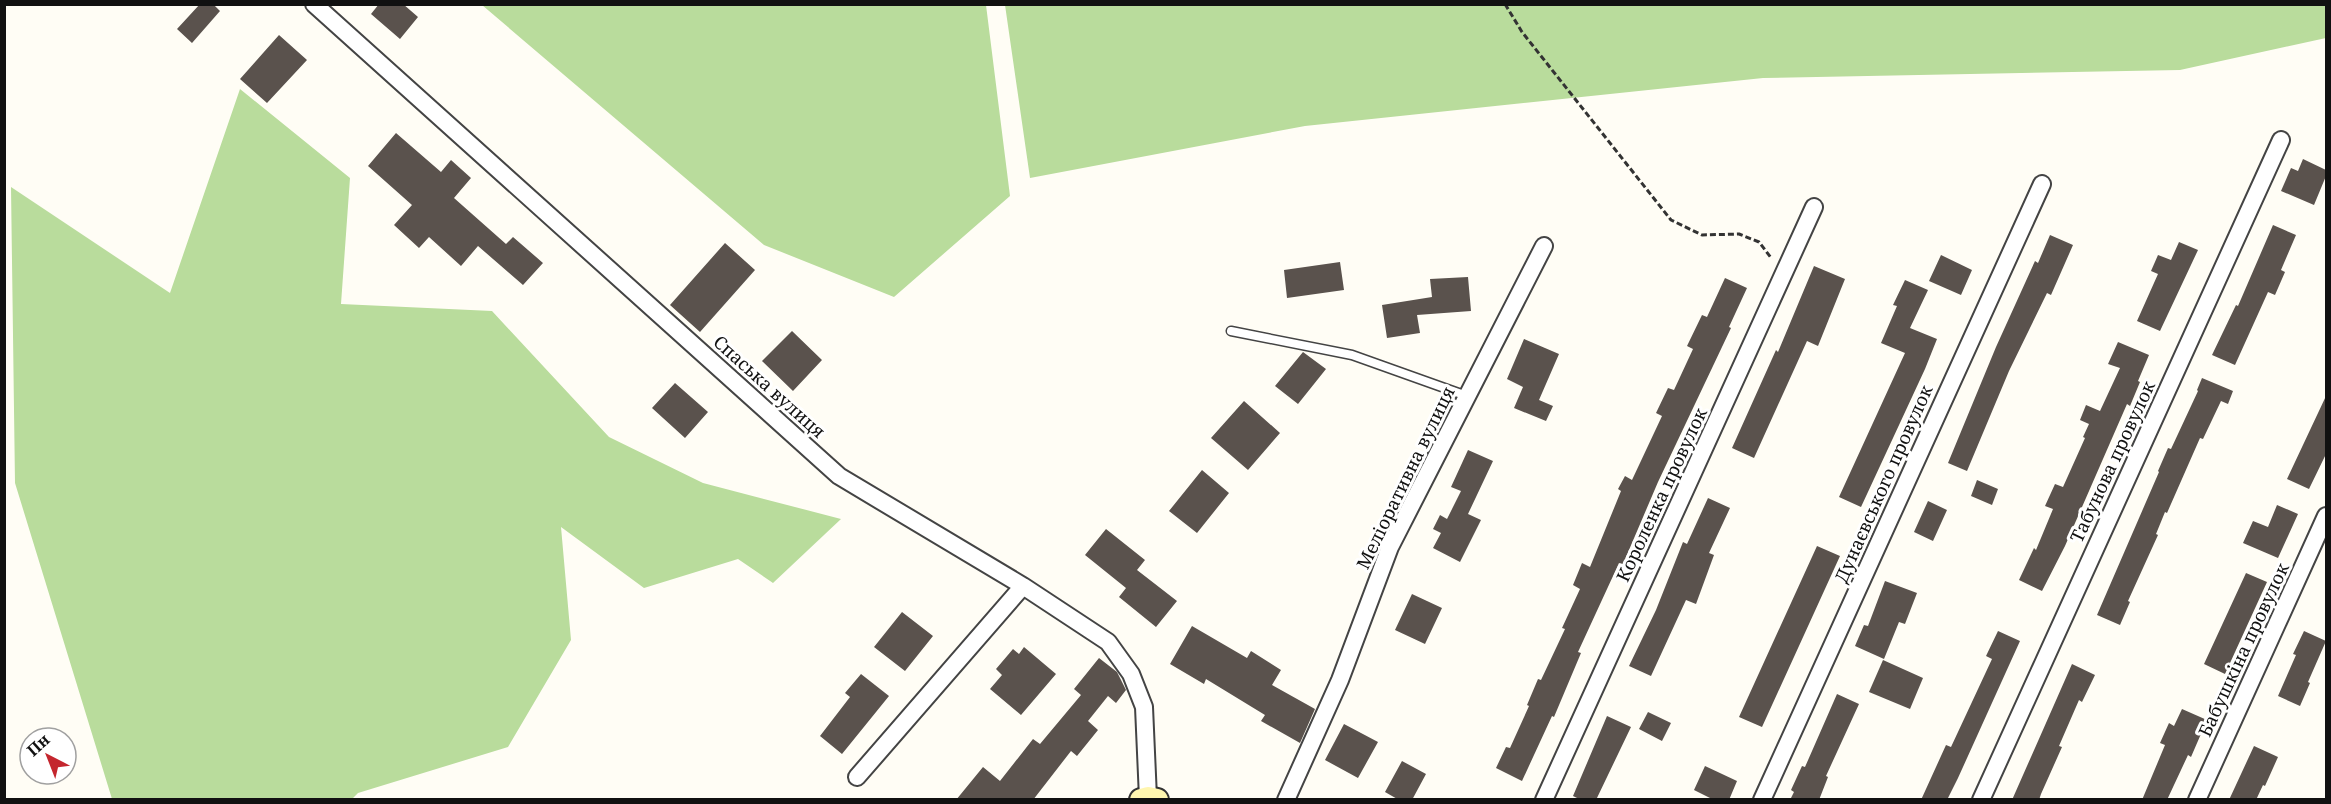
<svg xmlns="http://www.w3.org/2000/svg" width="2331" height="804" font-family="'Noto Serif',serif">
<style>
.forest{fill:#b9dc9c}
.building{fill:#5a524d}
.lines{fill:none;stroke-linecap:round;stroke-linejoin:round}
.lane-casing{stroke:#444;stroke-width:11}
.street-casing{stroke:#444;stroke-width:20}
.secondary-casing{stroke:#333;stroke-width:26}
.path{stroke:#333;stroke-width:3;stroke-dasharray:6 3;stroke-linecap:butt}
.lane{stroke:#fff;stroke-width:8}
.street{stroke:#fff;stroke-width:16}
.secondary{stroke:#fff6b0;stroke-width:22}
.labels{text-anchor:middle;stroke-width:6;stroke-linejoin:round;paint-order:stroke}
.street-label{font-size:18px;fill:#111;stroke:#fff}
</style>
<rect width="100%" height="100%" fill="#fffdf5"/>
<path class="forest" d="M2326 4V38L2180 70 1763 78 1305 126 1030 178 1005 5Z
M482 5H986L1010 196 894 297 764 245Z
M240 89 350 178 341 304 492 311 609 437 703 483 841 519 773 583 738 559 644 588 561 527 571 640 508 747 358 793 352 799H112L15 483 11 187 170 293Z"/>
<path class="building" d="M200 4H213L220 11 192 43 177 29Z
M379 4H403L418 17 400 39 371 14Z
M279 35 307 60 267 103 240 79Z
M396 133 441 172 451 160 471 178 454 198 506 244 513 237 543 263 523 285 478 246 461 266 429 237 419 248 394 225 412 205 368 166Z
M2303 159 2326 170V176L2314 205 2281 191 2291 168 2298 171Z
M2273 225 2296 235 2281 270 2285 272 2275 295 2268 292 2235 365 2212 355 2236 305 2238 306Z
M2050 235 2073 245 2051 295 2047 293 2009 371 1967 471 1948 463 1996 347 2035 261 2038 263Z
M2179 242 2198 250 2160 331 2137 321 2158 274 2151 271 2158 255 2171 260Z
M725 243 755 270 700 332 670 305Z
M1941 255 1972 270 1961 295 1929 281Z
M1340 262 1344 290 1287 298 1284 270Z
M1814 266 1845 279 1818 346 1807 341 1754 458 1732 448 1776 350 1778 352Z
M1468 277 1471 311 1417 315 1420 333 1387 338 1382 305 1432 297 1430 279Z
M1725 278 1747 288 1729 327 1731 328 1658 482 1623 564 1619 563 1578 652 1581 653 1554 717 1552 716 1522 781 1496 768 1506 747 1510 748 1529 706 1527 705 1538 679 1541 680 1565 629 1562 628 1580 589 1573 585 1582 563 1590 567 1621 491 1618 489 1625 476 1632 480 1662 416 1656 413 1668 388 1674 390 1693 349 1687 346 1702 315 1707 317Z
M1905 280 1928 290 1910 328 1937 339 1925 369 1861 507 1839 497 1905 353 1881 343 1897 306 1893 305Z
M792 331 822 360 793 391 762 361Z
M1524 339 1559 354 1539 400 1553 406 1546 421 1514 408 1523 387 1507 379Z
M2118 342 2149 355 2138 381 2140 382 2130 406 2127 404 2065 546 2042 591 2019 580 2034 548 2036 550 2053 509 2045 506 2055 484 2063 487 2085 438 2083 437 2089 424 2080 420 2086 405 2100 411 2120 368 2108 364Z
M1303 352 1326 369 1298 404 1275 386Z
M2202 378 2233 391 2228 404 2221 401 2203 439 2200 438 2167 513 2165 512 2156 534 2158 535 2128 601 2130 602 2120 625 2097 615 2159 472 2158 471 2168 448 2171 449 2198 391 2197 390Z
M675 383 708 412 685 438 652 408Z
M2326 396V454L2309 489 2287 479Z
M1244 401 1280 433 1248 470 1211 438Z
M1468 450 1493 461 1468 514 1481 520 1460 562 1433 548 1441 533 1433 529 1440 515 1447 519 1461 491 1451 487Z
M1202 470 1229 493 1197 533 1169 511Z
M1977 480 1998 489 1992 505 1971 496Z
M1708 498 1730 508 1709 553 1714 555 1696 604 1686 600 1651 676 1629 666 1656 610 1683 542 1687 544Z
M1928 501 1947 510 1933 541 1914 532Z
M2277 505 2298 514 2278 558 2243 543 2253 521 2268 527Z
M1106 529 1145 560 1137 570 1177 601 1156 627 1119 597 1126 588 1085 555Z
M1817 546 1840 556 1762 727 1739 717Z
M2246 573 2267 582 2225 674 2204 664Z
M1885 581 1917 593 1905 624 1899 622 1884 659 1855 646 1864 625 1868 626Z
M1412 594 1442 608 1425 644 1395 630Z
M902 612 933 636 905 671 874 647Z
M1192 626 1247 658 1251 651 1281 670 1272 685 1315 709 1300 743 1261 721 1265 715 1206 679 1204 684 1170 664Z
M1998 631 2020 641 1958 778 1947 800H1921L1946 745 1951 747 1992 659 1986 656Z
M2304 631 2326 641 2308 682 2310 683 2300 706 2278 696 2296 655 2293 654Z
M1024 647 1056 674 1021 715 990 689 1002 675 996 669 1013 649 1019 654Z
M1099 658 1117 672 1126 690 1116 703 1108 696 1088 721 1098 730 1077 756 1071 751 1033 800H956L983 767 1000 781 1033 739 1040 744 1081 695 1074 689Z
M1883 660 1923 678 1910 709 1869 692Z
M2072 664 2095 675 2082 702 2079 700 2059 746 2062 747 2041 794 2039 800H2012Z
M861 674 889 696 842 754 820 736 850 697 845 693Z
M1837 694 1859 704 1826 776 1828 777 1819 800H1790L1794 792 1791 790 1802 766 1805 767Z
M2182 709 2207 720 2191 757 2188 755 2167 800H2142L2165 745 2160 743 2169 723 2174 726Z
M1648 712 1671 723 1662 741 1639 729Z
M1607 716 1631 727 1596 800H1581L1573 796Z
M1344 724 1378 742 1358 778 1325 760Z
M2254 746 2278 757 2265 786 2263 785 2256 800H2229Z
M1402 761 1426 774 1412 800H1399L1385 792Z
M1705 766 1737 781 1729 800H1714L1694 790Z"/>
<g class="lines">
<defs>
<path id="lane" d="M1231 331 1352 355 1467 396"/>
<path id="street" d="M314 4 839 476 1023 586 1108 642 1131 674 1144 707 1148 798
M857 777 1023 586
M1286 800 1340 680 1390 547 1544 246
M1544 800 1814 207
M1762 800 2042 184
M1981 800 2281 140
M2197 800 2326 516"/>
<path id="secondary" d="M1141 800 1148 798 1157 800"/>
</defs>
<use href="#lane" class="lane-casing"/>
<use href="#street" class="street-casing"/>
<use href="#secondary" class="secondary-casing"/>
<path class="path" d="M1505 4 1522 32 1671 220 1702 235 1739 234 1759 242 1772 259"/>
<use href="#lane" class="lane"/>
<use href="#street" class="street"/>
<use href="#secondary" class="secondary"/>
</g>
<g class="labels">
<g class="street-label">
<text transform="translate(769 387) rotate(42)" y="6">Спаська вулиця</text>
<text transform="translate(2113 462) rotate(-65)" y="6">Табунова провулок</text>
<text transform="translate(1406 478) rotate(-64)" y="6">Меліоративна вулиця</text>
<text transform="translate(1884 484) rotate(-66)" y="6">Дунаєвського провулок</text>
<text transform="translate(1662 495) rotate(-65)" y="6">Короленка провулок</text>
<text transform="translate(2244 650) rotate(-65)" y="6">Бабушкіна провулок</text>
</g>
</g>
<rect width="2331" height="804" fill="none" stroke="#111111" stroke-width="12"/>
<g transform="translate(48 756) rotate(318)"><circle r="28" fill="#ffffff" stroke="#a0a0a0" stroke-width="1.5"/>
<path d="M0-4.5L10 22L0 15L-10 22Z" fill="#c4262e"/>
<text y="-9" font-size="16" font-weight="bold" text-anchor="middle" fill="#111111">Пн</text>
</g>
</svg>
